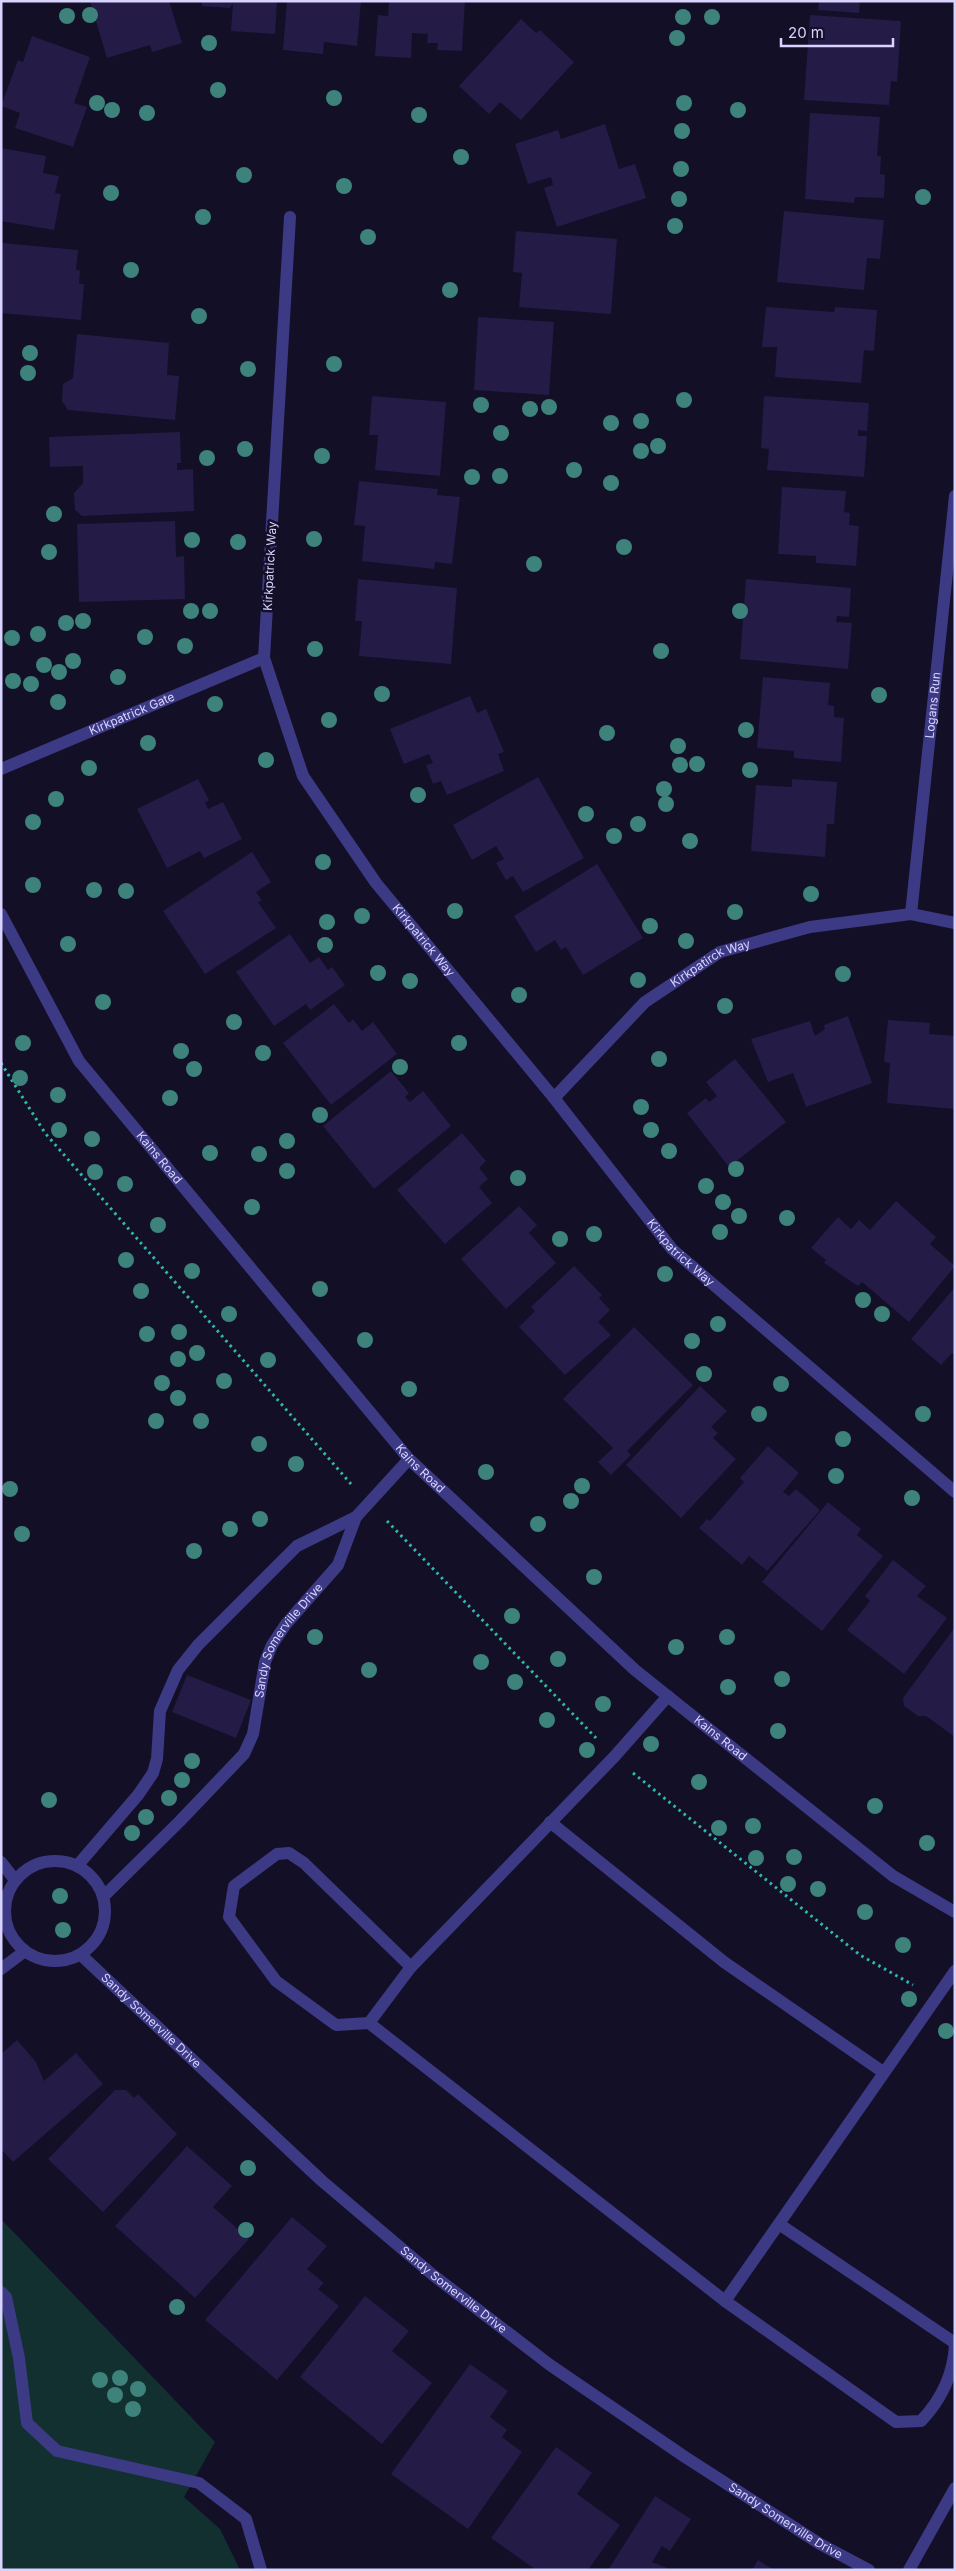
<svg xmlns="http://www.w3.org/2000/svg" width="956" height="2571" font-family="Inter,sans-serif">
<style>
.green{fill:#12302f}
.building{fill:#241b47}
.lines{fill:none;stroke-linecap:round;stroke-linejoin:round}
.path{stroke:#2fb8b0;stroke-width:3;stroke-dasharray:2.5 4;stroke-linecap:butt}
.minor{stroke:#3d3a85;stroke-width:12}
.tree{fill:#3d827b}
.labels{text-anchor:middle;stroke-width:5;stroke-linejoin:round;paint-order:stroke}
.street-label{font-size:12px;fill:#d9d4ff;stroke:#130f26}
</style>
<rect width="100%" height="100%" fill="#130f26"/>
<path class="green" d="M1 2219 215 2442 184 2497 220 2529 240 2570H1Z"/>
<path class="building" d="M90 1H169L182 43 152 52 150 45 107 58Z
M202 1H277L275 34 231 31 233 3 230 8 202 6Z
M287 1H361L357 46 324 42 323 54 283 50Z
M389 1H465L462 51 437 50 438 43H427L428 34 412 33 411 58 375 56 378 15 388 16Z
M819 1H860L859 13 818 10Z
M810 15 901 21 897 82 891 81 889 105 804 100Z
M521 19 536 33 540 30 574 62 521 120 500 102 489 114 459 86Z
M32 36 90 57 74 103 87 107 73 147 15 128 20 113 1 106 18 60 23 62Z
M810 113 880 117 877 156H881L880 174 885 175 884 198 855 197 854 203 805 199Z
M605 124 619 169 635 164 646 198 557 227 544 188 553 185 551 177 528 184 515 144 558 130 561 139Z
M1 148 46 156 43 173 59 176 55 193 61 194 54 230 1 221Z
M784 211 884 220 880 259 867 258 864 290 777 282Z
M516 231 617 239 611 314 519 307 522 273 513 272Z
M2 243 78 250 76 270H80L79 284H84L81 320 1 313Z
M766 307 834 312 835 307 877 310 874 351 864 350 861 383 775 377 777 347H762Z
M478 317 554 322 549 395 474 390Z
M77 334 169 343 167 375 179 376 175 420 68 410 62 401 63 384 73 378Z
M372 396 446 402 440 476 375 470 378 435H369Z
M764 396 869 403 867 431 858 430V436H867L864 477 767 470 769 449 761 448Z
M180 432 181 463H177V470L193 469 194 511 82 516 75 510 74 493 83 483V466L50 467 49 437Z
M359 481 438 489 437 495 460 497 452 564 435 562 434 569 362 561 365 526 354 525Z
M782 487 846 491 844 512 850 513 849 525 859 526 856 566 816 563V556L778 554Z
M175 521 176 557 184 556 185 599 79 602 77 524Z
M358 579 457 588 451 664 359 656 362 621H355Z
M746 579 851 588 849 617 837 616 836 622 852 623 848 669 740 659Z
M763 677 830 683 828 705 834 706V717L844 718 841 762 794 758V751L757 748Z
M470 696 477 713 486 709 504 752 498 754 504 771 447 795 441 781 433 784 426 765 433 763 429 754 404 764 390 729Z
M538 777 584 858 523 892 513 876 506 880 496 863 504 859 496 846 472 860 453 825Z
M198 779 209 800 205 803 208 809 223 802 242 839 204 858 200 851 167 868 137 809Z
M792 779 837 782 834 824H827L825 857 751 851 756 785 792 787Z
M252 852 271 882 256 892 262 901 258 902 276 928 205 974 163 911Z
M597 864 643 938 583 975 566 947 561 950 555 940 536 952 514 916Z
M290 934 310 963 319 957 328 970 332 967 345 985 310 1010 306 1004 274 1026 236 972Z
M334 1004 349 1023 353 1019 362 1031 373 1022 397 1054 331 1105 283 1043Z
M848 1016 872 1083 806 1107 793 1073 768 1082 751 1039 810 1021 815 1036 825 1029 824 1025Z
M888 1020 930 1023 929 1034 955 1036V1109L887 1103 890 1063 884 1062Z
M735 1059 786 1122 729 1167 687 1113 706 1098 709 1102 717 1096 706 1082Z
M391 1071 409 1093 405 1097 410 1102 423 1091 451 1126 374 1189 323 1126Z
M462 1133 486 1161 479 1168 488 1179 479 1187 492 1203 445 1244 397 1190Z
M896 1201 936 1237 930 1244 955 1266 909 1322 862 1282 858 1286 824 1263 826 1260 811 1248 838 1217 851 1229 859 1220 870 1230Z
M519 1206 537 1225 529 1233 556 1263 506 1309 461 1259Z
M574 1266 602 1295 599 1298 610 1310 598 1322 611 1335 565 1375 519 1327 535 1311 531 1307Z
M955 1287V1355L952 1353 941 1365 911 1339Z
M634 1327 693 1385 627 1451 631 1455 611 1475 598 1462 613 1448 563 1399Z
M700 1386 727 1411 711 1427 718 1433 713 1438 736 1459 681 1518 626 1465Z
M768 1446 799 1473 783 1492 789 1496 796 1489 820 1510 767 1571 749 1556 742 1565 699 1528 707 1519 710 1521 744 1482 740 1478Z
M828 1502 861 1529 857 1535 883 1556 822 1631 762 1582Z
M893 1560 926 1586 917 1596 947 1618 904 1674 847 1630 870 1601 865 1596Z
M955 1627V1737L926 1716H918L904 1706 903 1698Z
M187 1675 251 1700 236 1738 172 1712Z
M17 2040 36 2062 44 2081 76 2053 103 2084 13 2162 1 2149V2054Z
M115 2090H126L134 2098 138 2094 177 2134 103 2212 48 2159Z
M187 2146 232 2186 213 2207 249 2239 195 2298 115 2226Z
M292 2217 327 2246 307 2269 324 2283 318 2289 339 2306 277 2380 205 2320Z
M365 2296 409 2331 392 2351 432 2383 382 2444 300 2377Z
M470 2364 508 2391 490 2417 507 2430 502 2437 522 2452 468 2529 391 2474Z
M556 2447 592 2473 577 2494 620 2525 588 2570H536L491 2538Z
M655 2496 691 2519 670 2551 662 2546 652 2562 672 2570H608Z
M758 2560 774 2570H752Z"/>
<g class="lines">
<path class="path" d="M1 1063 45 1133 351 1484
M387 1521 596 1738
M633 1773 860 1955 913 1985"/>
<g class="minor">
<path id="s1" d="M290 217 264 658 303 776 376 883 554 1098 672 1249 955 1492"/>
<path id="s2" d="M1 769 264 658"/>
<path id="s3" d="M1 914 79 1061 409 1459 635 1670 893 1876 955 1912"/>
<path id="s4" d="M911 914 955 496"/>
<path id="s5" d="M554 1098 645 1002 720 952 810 927 911 914 955 923"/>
<path d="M668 1696 614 1757 411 1967 369 2023 725 2301"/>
<path d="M550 1822 724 1962 883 2072"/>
<circle cx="55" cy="1911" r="50"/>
<path d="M1 1862 15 1880"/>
<path d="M77 1866 138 1795 153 1773 157 1759 160 1711 178 1670 198 1645 297 1546 356 1517"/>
<path id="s6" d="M104 1896 180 1821 244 1754 253 1734 265 1662 272 1645 286 1624 338 1565 356 1517 409 1459"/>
<path id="s7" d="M81 1955 322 2181 433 2275 550 2365 685 2457 820 2544 869 2570"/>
<path d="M1 1969 25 1951"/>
<path d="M369 2023 336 2025 276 1981 229 1917 234 1886 277 1854 289 1853 304 1863 411 1967"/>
<path d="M779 2224 955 2343C954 2373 941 2400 921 2421L896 2422 725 2301 955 1971"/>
<path d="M1 2292 6 2297 19 2358 27 2423 57 2451 199 2483 246 2519 261 2570"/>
<path d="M909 2570 955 2488"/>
</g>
</g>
<g class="tree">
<circle cx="90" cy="15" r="8"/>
<circle cx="67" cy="16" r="8"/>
<circle cx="683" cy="17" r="8"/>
<circle cx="712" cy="17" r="8"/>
<circle cx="677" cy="38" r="8"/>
<circle cx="209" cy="43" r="8"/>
<circle cx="218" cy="90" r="8"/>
<circle cx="334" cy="98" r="8"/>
<circle cx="97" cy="103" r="8"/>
<circle cx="684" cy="103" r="8"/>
<circle cx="112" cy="110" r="8"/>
<circle cx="738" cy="110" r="8"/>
<circle cx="147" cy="113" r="8"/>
<circle cx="419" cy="115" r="8"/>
<circle cx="682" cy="131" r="8"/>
<circle cx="461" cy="157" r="8"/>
<circle cx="681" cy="169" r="8"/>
<circle cx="244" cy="175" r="8"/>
<circle cx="344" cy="186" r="8"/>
<circle cx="111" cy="193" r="8"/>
<circle cx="923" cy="197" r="8"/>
<circle cx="679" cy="199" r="8"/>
<circle cx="203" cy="217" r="8"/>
<circle cx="675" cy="226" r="8"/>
<circle cx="368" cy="237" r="8"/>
<circle cx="131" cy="270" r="8"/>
<circle cx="450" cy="290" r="8"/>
<circle cx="199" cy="316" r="8"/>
<circle cx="30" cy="353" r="8"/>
<circle cx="334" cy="364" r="8"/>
<circle cx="248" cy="369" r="8"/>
<circle cx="28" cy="373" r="8"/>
<circle cx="684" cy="400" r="8"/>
<circle cx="481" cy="405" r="8"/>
<circle cx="549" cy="407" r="8"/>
<circle cx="530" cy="409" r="8"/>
<circle cx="641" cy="421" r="8"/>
<circle cx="611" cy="423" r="8"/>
<circle cx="501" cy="433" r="8"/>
<circle cx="658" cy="446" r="8"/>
<circle cx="245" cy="449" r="8"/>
<circle cx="641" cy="451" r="8"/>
<circle cx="322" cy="456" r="8"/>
<circle cx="207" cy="458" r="8"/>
<circle cx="574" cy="470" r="8"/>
<circle cx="500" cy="476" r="8"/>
<circle cx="472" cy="477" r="8"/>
<circle cx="611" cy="483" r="8"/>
<circle cx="54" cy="514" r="8"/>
<circle cx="314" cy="539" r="8"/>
<circle cx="192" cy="540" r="8"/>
<circle cx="238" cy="542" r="8"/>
<circle cx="624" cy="547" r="8"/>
<circle cx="49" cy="552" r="8"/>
<circle cx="534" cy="564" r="8"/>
<circle cx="191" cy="611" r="8"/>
<circle cx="210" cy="611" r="8"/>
<circle cx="740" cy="611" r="8"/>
<circle cx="83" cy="621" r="8"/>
<circle cx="66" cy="623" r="8"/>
<circle cx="38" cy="634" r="8"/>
<circle cx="145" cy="637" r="8"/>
<circle cx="12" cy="638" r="8"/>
<circle cx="185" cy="646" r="8"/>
<circle cx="315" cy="649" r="8"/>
<circle cx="661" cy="651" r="8"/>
<circle cx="73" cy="661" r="8"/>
<circle cx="44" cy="665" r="8"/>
<circle cx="59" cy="672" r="8"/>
<circle cx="118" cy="677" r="8"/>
<circle cx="13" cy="681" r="8"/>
<circle cx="31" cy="684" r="8"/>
<circle cx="382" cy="694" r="8"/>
<circle cx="879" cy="695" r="8"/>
<circle cx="58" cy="702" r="8"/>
<circle cx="215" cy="704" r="8"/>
<circle cx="329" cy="720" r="8"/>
<circle cx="746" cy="730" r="8"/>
<circle cx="607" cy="733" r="8"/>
<circle cx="148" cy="743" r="8"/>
<circle cx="678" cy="746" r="8"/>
<circle cx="266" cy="760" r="8"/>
<circle cx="697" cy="764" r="8"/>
<circle cx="680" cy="765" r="8"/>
<circle cx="89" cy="768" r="8"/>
<circle cx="750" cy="770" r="8"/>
<circle cx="664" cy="789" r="8"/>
<circle cx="418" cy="795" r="8"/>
<circle cx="56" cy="799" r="8"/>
<circle cx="666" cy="804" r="8"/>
<circle cx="586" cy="814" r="8"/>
<circle cx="33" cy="822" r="8"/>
<circle cx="638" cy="824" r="8"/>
<circle cx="614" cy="836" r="8"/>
<circle cx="690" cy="841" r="8"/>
<circle cx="323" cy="862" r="8"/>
<circle cx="33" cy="885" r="8"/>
<circle cx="94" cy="890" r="8"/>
<circle cx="126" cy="891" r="8"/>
<circle cx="811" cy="894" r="8"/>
<circle cx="455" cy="911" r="8"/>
<circle cx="735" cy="912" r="8"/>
<circle cx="362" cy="916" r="8"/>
<circle cx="327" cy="922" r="8"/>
<circle cx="650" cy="926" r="8"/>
<circle cx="686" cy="941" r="8"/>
<circle cx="68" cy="944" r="8"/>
<circle cx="325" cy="945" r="8"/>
<circle cx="378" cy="973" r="8"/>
<circle cx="843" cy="974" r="8"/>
<circle cx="638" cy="980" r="8"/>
<circle cx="410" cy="981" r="8"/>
<circle cx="519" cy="995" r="8"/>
<circle cx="103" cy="1002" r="8"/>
<circle cx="725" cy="1006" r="8"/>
<circle cx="234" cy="1022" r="8"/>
<circle cx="23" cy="1043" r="8"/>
<circle cx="459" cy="1043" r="8"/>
<circle cx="181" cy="1051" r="8"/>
<circle cx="263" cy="1053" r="8"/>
<circle cx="659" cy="1059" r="8"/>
<circle cx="400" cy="1067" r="8"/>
<circle cx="194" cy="1069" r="8"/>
<circle cx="20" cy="1078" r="8"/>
<circle cx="58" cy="1095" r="8"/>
<circle cx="170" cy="1098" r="8"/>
<circle cx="641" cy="1107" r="8"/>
<circle cx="320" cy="1115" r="8"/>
<circle cx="59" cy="1130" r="8"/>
<circle cx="651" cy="1130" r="8"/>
<circle cx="92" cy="1139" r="8"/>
<circle cx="287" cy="1141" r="8"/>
<circle cx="669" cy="1151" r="8"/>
<circle cx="210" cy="1153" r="8"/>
<circle cx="259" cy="1154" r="8"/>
<circle cx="736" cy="1169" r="8"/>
<circle cx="287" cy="1171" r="8"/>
<circle cx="95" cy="1172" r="8"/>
<circle cx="518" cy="1178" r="8"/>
<circle cx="125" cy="1184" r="8"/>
<circle cx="706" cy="1186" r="8"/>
<circle cx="723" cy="1202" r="8"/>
<circle cx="252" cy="1207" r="8"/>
<circle cx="739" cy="1216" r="8"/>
<circle cx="787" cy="1218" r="8"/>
<circle cx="158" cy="1225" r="8"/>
<circle cx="720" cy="1232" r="8"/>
<circle cx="594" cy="1234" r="8"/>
<circle cx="560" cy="1239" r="8"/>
<circle cx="126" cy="1260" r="8"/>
<circle cx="192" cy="1271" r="8"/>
<circle cx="665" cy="1274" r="8"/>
<circle cx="320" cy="1289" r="8"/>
<circle cx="141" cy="1291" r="8"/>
<circle cx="863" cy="1300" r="8"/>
<circle cx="229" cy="1314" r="8"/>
<circle cx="882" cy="1314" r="8"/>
<circle cx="718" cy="1324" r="8"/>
<circle cx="179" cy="1332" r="8"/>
<circle cx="147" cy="1334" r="8"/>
<circle cx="365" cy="1340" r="8"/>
<circle cx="692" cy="1341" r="8"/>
<circle cx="197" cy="1353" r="8"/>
<circle cx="178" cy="1359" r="8"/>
<circle cx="268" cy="1360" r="8"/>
<circle cx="704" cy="1374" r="8"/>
<circle cx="224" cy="1381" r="8"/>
<circle cx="162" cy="1383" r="8"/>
<circle cx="781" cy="1384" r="8"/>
<circle cx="409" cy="1389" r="8"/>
<circle cx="178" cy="1398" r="8"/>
<circle cx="759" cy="1414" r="8"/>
<circle cx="923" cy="1414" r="8"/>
<circle cx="156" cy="1421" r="8"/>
<circle cx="201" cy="1421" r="8"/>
<circle cx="843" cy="1439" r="8"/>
<circle cx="259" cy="1444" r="8"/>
<circle cx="296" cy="1464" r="8"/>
<circle cx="486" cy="1472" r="8"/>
<circle cx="836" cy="1476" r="8"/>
<circle cx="582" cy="1486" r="8"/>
<circle cx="10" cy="1489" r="8"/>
<circle cx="912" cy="1498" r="8"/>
<circle cx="571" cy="1501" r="8"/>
<circle cx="260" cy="1519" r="8"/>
<circle cx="538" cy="1524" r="8"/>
<circle cx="230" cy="1529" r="8"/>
<circle cx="22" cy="1534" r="8"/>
<circle cx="194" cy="1551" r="8"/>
<circle cx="594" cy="1577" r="8"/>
<circle cx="512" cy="1616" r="8"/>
<circle cx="315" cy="1637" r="8"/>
<circle cx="727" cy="1637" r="8"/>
<circle cx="676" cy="1647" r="8"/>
<circle cx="558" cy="1659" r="8"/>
<circle cx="481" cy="1662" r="8"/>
<circle cx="369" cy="1670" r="8"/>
<circle cx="782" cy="1679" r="8"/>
<circle cx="515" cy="1682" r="8"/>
<circle cx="728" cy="1687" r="8"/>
<circle cx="603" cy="1704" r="8"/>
<circle cx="547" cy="1720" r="8"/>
<circle cx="778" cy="1731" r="8"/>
<circle cx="651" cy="1744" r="8"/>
<circle cx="587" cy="1750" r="8"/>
<circle cx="192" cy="1761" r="8"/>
<circle cx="182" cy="1780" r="8"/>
<circle cx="699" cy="1782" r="8"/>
<circle cx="169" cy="1798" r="8"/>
<circle cx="49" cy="1800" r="8"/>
<circle cx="875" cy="1806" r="8"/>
<circle cx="146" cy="1817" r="8"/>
<circle cx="753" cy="1826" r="8"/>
<circle cx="719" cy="1828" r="8"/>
<circle cx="132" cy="1833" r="8"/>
<circle cx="927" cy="1843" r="8"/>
<circle cx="794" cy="1857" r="8"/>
<circle cx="756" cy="1858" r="8"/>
<circle cx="788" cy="1884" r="8"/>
<circle cx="818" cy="1889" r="8"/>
<circle cx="60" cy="1896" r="8"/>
<circle cx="865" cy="1912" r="8"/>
<circle cx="63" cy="1930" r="8"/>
<circle cx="903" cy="1945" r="8"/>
<circle cx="909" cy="1999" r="8"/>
<circle cx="946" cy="2031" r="8"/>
<circle cx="248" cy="2168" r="8"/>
<circle cx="246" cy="2230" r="8"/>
<circle cx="177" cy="2307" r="8"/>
<circle cx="120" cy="2378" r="8"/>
<circle cx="100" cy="2380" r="8"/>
<circle cx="138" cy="2389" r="8"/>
<circle cx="115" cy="2395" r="8"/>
<circle cx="133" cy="2409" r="8"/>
</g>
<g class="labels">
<g class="street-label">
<text transform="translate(270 566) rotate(-87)" y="4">Kirkpatrick Way</text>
<text dy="4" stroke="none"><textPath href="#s4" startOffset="210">Logans Run</textPath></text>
<text dy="4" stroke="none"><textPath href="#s2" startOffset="142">Kirkpatrick Gate</textPath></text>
<text dy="4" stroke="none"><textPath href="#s1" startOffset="770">Kirkpatrick Way</textPath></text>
<text dy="4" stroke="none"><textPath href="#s5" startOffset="209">Kirkpatirck Way</textPath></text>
<text dy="4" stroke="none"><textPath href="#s3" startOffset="292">Kains Road</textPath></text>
<text dy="4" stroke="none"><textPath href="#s1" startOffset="1175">Kirkpatrick Way</textPath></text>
<text dy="4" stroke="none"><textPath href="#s3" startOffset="698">Kains Road</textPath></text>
<text dy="4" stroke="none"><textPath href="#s6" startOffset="324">Sandy Somerville Drive</textPath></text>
<text dy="4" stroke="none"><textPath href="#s3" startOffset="1102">Kains Road</textPath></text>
<text dy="4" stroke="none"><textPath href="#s7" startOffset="96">Sandy Somerville Drive</textPath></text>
<text dy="4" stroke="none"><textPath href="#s7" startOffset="501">Sandy Somerville Drive</textPath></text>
<text dy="4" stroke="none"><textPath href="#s7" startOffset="906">Sandy Somerville Drive</textPath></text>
</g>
</g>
<rect width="956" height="2571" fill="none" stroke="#d9d4ff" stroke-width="5"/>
<path d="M781 38v8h112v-8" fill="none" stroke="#d9d4ff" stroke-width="2.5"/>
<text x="788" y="38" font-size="15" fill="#d9d4ff" stroke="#130f26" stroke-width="4" paint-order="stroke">20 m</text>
</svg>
